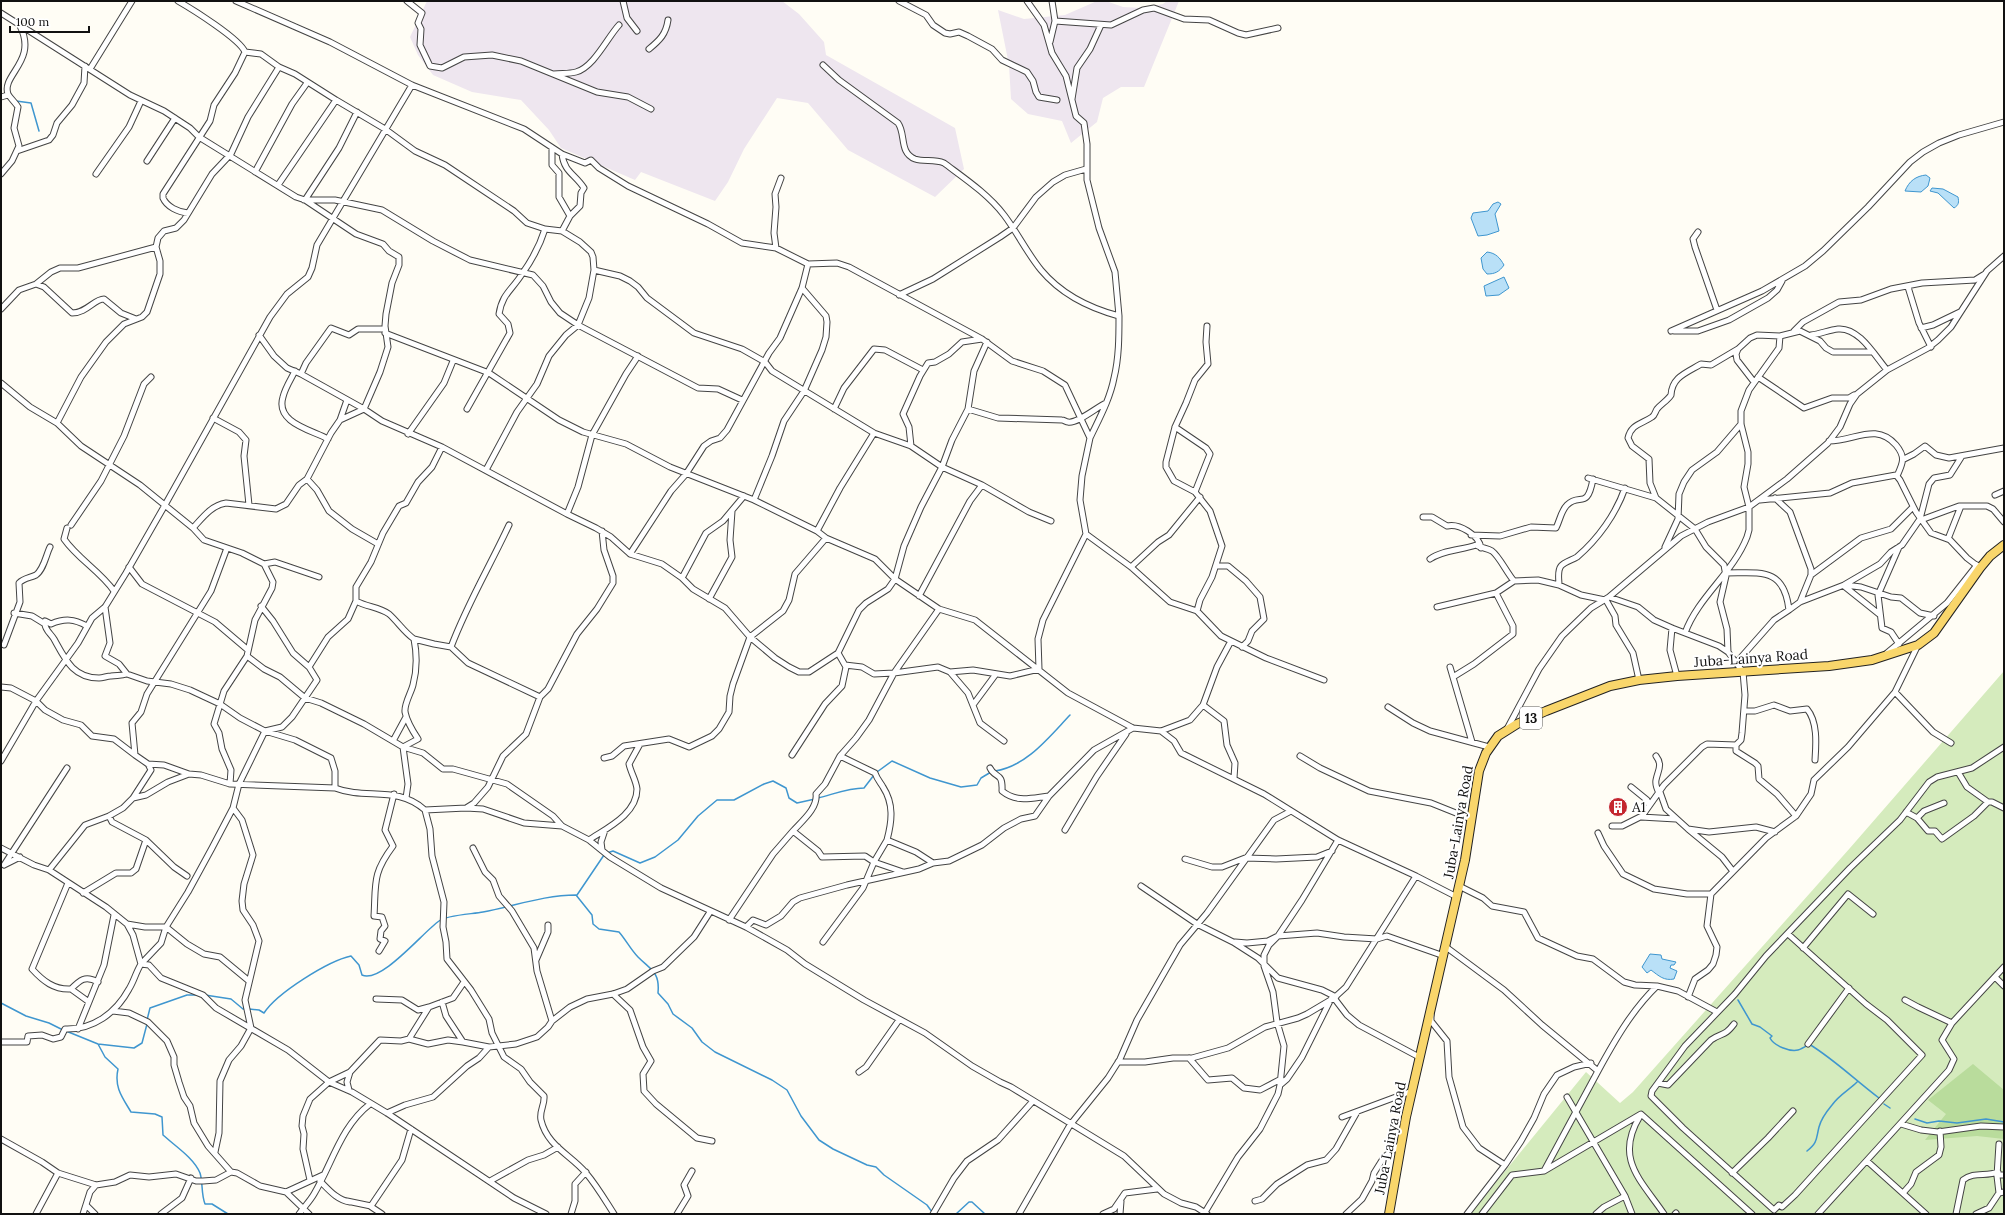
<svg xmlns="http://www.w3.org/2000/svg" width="2005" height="1215" font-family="Lora,serif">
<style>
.industrial{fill:#eee6ef}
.green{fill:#d5ebbd}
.forest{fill:#b9dc9c}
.water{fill:#b9e0f7;stroke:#3f96cf}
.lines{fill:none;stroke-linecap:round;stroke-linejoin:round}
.stream{stroke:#3f96cf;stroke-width:1.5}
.street-casing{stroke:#444;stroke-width:7}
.primary-casing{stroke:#222;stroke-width:10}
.street{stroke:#fff;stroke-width:5}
.primary{stroke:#f9d66b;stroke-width:8}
.labels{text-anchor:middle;stroke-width:4;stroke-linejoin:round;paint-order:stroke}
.shield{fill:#fff;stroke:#585858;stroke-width:1}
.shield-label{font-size:13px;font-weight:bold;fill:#111}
.street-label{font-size:14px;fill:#111;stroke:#fff}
.poi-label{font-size:14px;fill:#111;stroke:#fff;text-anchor:start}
</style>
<rect width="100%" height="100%" fill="#fffdf5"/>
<path class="industrial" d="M427 1H782L799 14 824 42 826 55 955 128 964 169 935 197 848 150 808 103 777 98 744 149 728 182 715 201 641 172 635 180 561 148 549 130 521 100 472 92 433 75 418 55 410 37Z
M1097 1H1106L1123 7 1142 8 1163 4 1167 1H1179L1144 87H1121L1103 98 1097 122 1071 143 1062 121 1028 114 1011 99 1009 65 998 10 1024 19 1065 15Z"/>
<path class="green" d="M2004 671V1214H1470L1586 1072 1620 1103 1633 1092 1850 848Z"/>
<path class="forest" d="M1973 1064 2004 1090V1139L1977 1136 1925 1140 1946 1114 1928 1100Z"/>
<path class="water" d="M1926 175 1930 178 1928 186 1921 192 1905 191C1909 181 1916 176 1926 175Z
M1932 188 1943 189 1958 197C1959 202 1959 205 1954 208L1938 193 1930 191Z
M1498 202 1501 204 1495 214 1499 231 1487 235 1478 236 1471 218 1473 213 1488 211 1493 204Z
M1487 252C1496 253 1500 258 1504 265 1499 272 1495 274 1487 274L1483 269 1481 258Z
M1504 277 1509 288 1499 295 1486 296 1484 286Z
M1650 954 1661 955 1662 959 1676 962 1674 965H1671L1670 968 1677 971 1674 979C1664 981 1659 976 1651 970L1647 973 1642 967Z"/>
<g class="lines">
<path class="stream" d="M16 101 31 103 39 131
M995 771C1027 766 1049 737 1070 715
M877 772 892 761 930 778 961 787 977 785 981 778 991 772
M818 798C834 794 849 788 864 788L874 775
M607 853 613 851 640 863 655 857 678 840 698 816 717 800H734L764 784 773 781 786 788 789 798 797 803 815 799
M577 895 604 855
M205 995 231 999 243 1009H246
M1738 1000 1752 1024 1760 1027 1772 1036 1770 1038C1774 1046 1790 1052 1798 1050 1802 1049 1806 1046 1809 1044 1835 1060 1855 1080 1879 1098
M1 1003 26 1016 49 1023 63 1030
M249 1009 259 1010 264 1013C277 993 328 961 351 956L359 965 362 975C381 984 423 932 439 921 446 915 473 914 483 912 515 906 544 895 576 895L592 915 593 924 599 929 619 932C626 940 631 950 638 957 651 970 660 972 658 993L668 1004 673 1014 692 1028 702 1042 715 1052 772 1080 787 1090 801 1116 819 1140 833 1149 867 1165 876 1167 884 1175 927 1205 932 1212
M147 1020 150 1008 187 995H198
M66 1031 98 1044 134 1048 142 1043 147 1024
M98 1044 105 1057 118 1069C114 1087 122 1097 131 1112L155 1114 162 1117 163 1135C175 1146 194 1158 200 1173 203 1182 201 1194 205 1204H212L228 1214
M1884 1104 1890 1108
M1915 1119 1927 1123 1939 1121 1957 1123 1986 1119 2004 1122
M1807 1151C1818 1142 1816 1139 1819 1127 1821 1119 1827 1111 1832 1105 1839 1095 1849 1090 1857 1082
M956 1214 969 1202H972L985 1214"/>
<defs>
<path id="street" d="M178 1C192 9 240 39 245 52L261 54 279 67 295 74 336 100 278 185
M236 1 330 42 412 85 524 129 562 154 585 163 591 160 599 168 628 186 708 224 742 243 776 248 808 264 837 263 849 267 982 339 1012 361 1043 371 1065 385 1090 438 1082 476 1080 500 1086 534 1131 567 1170 602 1197 611 1221 636 1266 658 1324 680
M407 1 422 13 418 23 421 29 420 45 430 66 442 68 464 57 492 55 521 61 597 92 628 97 651 109
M623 1 627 18 637 31
M899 1 926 15 933 25 945 33 950 34 959 32 968 36 992 49 1002 60 1027 72 1033 81 1036 92 1039 97 1057 100
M1027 1 1044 25 1052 53 1066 76 1076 116 1084 123 1087 144V180L1099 228 1115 272 1119 316
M1 13 130 95 164 111 190 128 199 137 296 197 305 200 356 234 383 244 389 251 399 257V265L392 283 386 314 385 326 388 347 380 372 364 409 340 420 331 433 307 479 299 485 286 504 276 509 226 503C212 505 203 517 193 528
M1055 21 1111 25 1143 10 1154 8 1184 19 1209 20 1238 33 1246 35 1278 28
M1050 42 1055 21 1052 1
M649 49C660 40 666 34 668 20
M823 65 839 80 898 123C906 134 899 153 915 159 924 162 934 159 944 163 964 178 988 194 1004 215 1017 232 1027 253 1041 270 1061 294 1089 308 1119 316 1119 336 1119 358 1114 378 1110 399 1099 419 1090 438
M90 69 132 1
M554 74C561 73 569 74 576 72 594 67 607 38 619 25
M1 97 8 95
M1072 99 1077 68 1090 49 1101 25
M336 100 385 129 415 151 445 165 514 211 527 223 545 229
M552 148V165L559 173V197L570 216
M17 151 49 140 53 135 57 123 72 105 84 83 85 66
M230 156 248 117 279 67
M147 161 175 118
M255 172 292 104 307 83
M1 174 12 161 19 146 14 128 18 107C15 102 10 98 8 94 1 75 38 61 20 26
M96 174 129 127 141 101
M304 200H335L382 210 433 241 470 260 533 275 543 286 551 302 560 313 578 325 698 388 718 389 742 400
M305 200 339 148 357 112
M188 213C178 212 167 207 163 198V194L210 121 214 105 235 73 245 52
M1698 232 1693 239 1695 247 1717 310
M776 248 774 233 776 207 775 194 781 178
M594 270 620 276 630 281 638 287 647 298 694 333 742 349 765 362 772 371 874 433 911 446 942 467 982 485 1029 512 1051 521
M36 284 51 272 60 268H78L156 247
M1908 287 1919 323 1931 347
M899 295 933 279 1000 237 1013 228 1036 197 1053 182 1065 175 1086 169
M1 309 19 290 36 284 44 287 72 313C87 313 94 299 104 299L121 313 136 319
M1921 328 1933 325 1960 312
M1671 331 1762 291 1805 266 1823 251 1868 207 1910 162 1923 152 1939 143 1959 135 2004 122
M1674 331H1698L1729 320 1768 298 1777 290 1782 281
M1794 331 1803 322 1839 302 1861 300 1891 289 1922 283 1975 280 1983 275
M385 333 489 373 559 420 583 432 626 444 670 467 754 500 817 531 826 538 875 559 895 579 939 609 975 620 1068 693 1133 728 1161 731 1190 720 1203 705 1217 667 1231 641
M259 335 274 356 287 368 301 374 364 409 382 421 442 447 567 514 596 528 611 537 630 554 662 564 682 578 693 589 725 608 750 637 775 658 789 667 799 672H809L838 653
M1811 335C1820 334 1829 330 1838 329 1859 327 1875 356 1887 370
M295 371C291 379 285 388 283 397 275 423 312 430 328 439
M301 374 306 363 331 328 349 335 358 329H385
M1758 377 1804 408 1832 398H1849L1854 395
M1754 382 1737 360 1736 354 1738 349 1750 338 1757 335 1780 336 1800 331 1820 341 1826 348 1833 352H1871
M1 383 30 407 57 423 81 446 140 485 193 528 204 540 242 553 264 564 273 582 272 588 255 620 247 656 224 691 214 724 219 733 222 749 231 770 230 784
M467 409 510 333 508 324 499 314C502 294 512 290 522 274 532 260 540 245 545 229L562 231 570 216 580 206 581 193 584 188C575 174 564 172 562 154
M834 409 844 388 874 349 885 350 923 370
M968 409 998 418 1062 420C1064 420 1066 422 1068 422 1077 424 1097 407 1106 403
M213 418 239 432 246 440 244 456 249 505
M340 420 347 400
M57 423 81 377 106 342 124 324 142 317 147 312 160 274V261L156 247 158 238 164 231 176 228 184 220 212 174 229 156
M1175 427 1206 448 1210 454 1195 492
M408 434 444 383 453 361
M1829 441C1855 441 1876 422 1896 445 1906 457 1903 463 1897 476
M911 446 909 427 903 414 920 376 928 363 935 362 949 354 962 342 982 339
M1904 459 1914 454 1925 446 1936 455 1949 458 2004 448
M486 470 517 412 537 384 549 356 566 335 578 325 589 298 594 270 593 257 591 252 580 242 562 231
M1588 478 1656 498
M307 479 317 490 329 511 352 529 378 544
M1995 495 2004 491
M1775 498 1790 512 1811 569V575L1800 602
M754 500 772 456 784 421 804 391 822 350 826 337 827 322 826 316 802 288
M1760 500 1830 493 1852 483 1896 475 1900 480 1916 512 1931 533 1950 540 1967 558 1980 568
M567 514 578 487 592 435 626 374 638 356
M1423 517H1432L1447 526C1459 523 1479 535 1481 548
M1921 520 1959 506H1987L1993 509 2004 522
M71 525 101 481 124 436 144 384 151 377
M67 528 64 539C78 559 100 571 114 591
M817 531 840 488 874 433
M1471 535 1500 536 1531 527 1556 528C1560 520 1561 511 1567 505 1580 492 1587 511 1593 479
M1948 539 1961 506
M1665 547 1678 519 1679 494 1684 482 1692 470 1717 452 1741 424
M630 554 671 491 686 474 704 446 711 441 720 438 727 430 769 353 780 338 802 288 808 264
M1430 559C1442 550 1462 550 1476 545 1481 548 1487 548 1492 551 1499 556 1507 573 1514 581L1538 580 1559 585 1581 595 1605 600
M264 564 275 562 319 577
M1216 566H1228L1246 581 1260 597 1264 619 1252 631 1248 641 1242 647
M129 567 142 584 215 622 248 650
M1131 567 1158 542 1169 535 1200 497
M1726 573C1761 573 1784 567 1789 610
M1811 575 1861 538 1891 529 1913 507
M682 578 706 533 723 521 744 496
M1559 585C1559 579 1557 571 1561 566 1564 562 1572 560 1577 557 1598 539 1616 514 1625 488
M1845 585 1861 587 1891 597 1901 598 1920 613 1934 616
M1844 586 1879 614
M919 596 970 501 982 485
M1609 597 1681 536 1708 522 1749 507 1787 479 1828 443 1840 427 1850 404 1857 394 1887 370 1928 348 1938 340 1951 327 1987 271 2004 256
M709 599 732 557 730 540 732 511
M1606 600 1615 616 1616 625 1633 653 1639 680
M356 601C367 607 379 607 389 614 398 622 404 632 414 639 417 654 417 670 413 685 411 693 404 704 405 712 407 722 412 730 418 739L403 747 408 784 406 798
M105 607 110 643 105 656 119 664 127 674 147 681 171 684 190 690 220 704 240 718 265 731 295 740 331 758 335 771V788C366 800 397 785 425 810L466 808 474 803 488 787 503 756 526 734 540 697 548 689 577 634 597 609 613 583V576L604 550 602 531
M1437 607 1496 593 1514 581
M1197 611 1200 600 1212 577 1222 546 1210 511 1195 492 1174 481 1166 467V462L1175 427 1186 403 1195 380 1208 364 1206 342 1207 326
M14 613 32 616 45 624C45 630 51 634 54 639 65 659 73 678 99 678 103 678 107 676 111 676 117 675 121 676 127 674
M45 621 51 624C65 618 74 619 87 626
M1672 628 1670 650 1677 676
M1685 633C1698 597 1733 573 1747 537L1749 530V507L1744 487 1748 464V452L1741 424V411L1749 390 1779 348 1780 336
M414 639 434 644 451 647 468 663 540 697
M1899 644 1891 632 1882 628 1878 595 1899 547
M4 645 20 602 19 583C24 578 30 578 36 575 44 569 46 555 50 547
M451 647C467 604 490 566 509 525
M1728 652 1727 629 1720 602 1726 576 1724 565 1706 547 1695 529 1656 498 1650 483 1649 459 1632 446 1628 438C1631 424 1642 424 1652 417 1655 415 1655 412 1657 409 1661 404 1667 401 1671 395 1672 377 1686 373 1701 364L1711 365 1738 349
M1887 653 1947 603 1977 565
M247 656 264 669 280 677 305 698 321 703 364 724 403 747 423 753 443 769H453L507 784 553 816 562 826 589 840 610 857 661 888 746 927 787 950 805 964 864 1000 925 1033 972 1066 1000 1082 1011 1087 1124 1156 1164 1194 1181 1203 1196 1207 1207 1214
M1736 663 1774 620 1789 610 1800 602 1844 585 1880 564 1891 552 1902 545 1920 519 1929 484 1934 478 1950 475 1962 456
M845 665 862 667 874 674 894 673 939 609
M309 667 328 637 348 619 356 601V587L371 562 383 533 399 506 406 503 418 482 432 467 442 447
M1450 667 1472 742
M950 672 973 670 1010 676 1039 669 1038 639 1043 620 1086 534
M1453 677 1474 664 1513 634V626L1496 593
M1 687 11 688 36 701 45 710 63 720 81 725 92 736 114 739 135 755
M1895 692 1933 732 1951 743
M973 705 996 674
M1203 705 1224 721 1227 745 1235 763 1234 778
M1388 707 1413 723 1430 731 1489 747
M1744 711H1755L1774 705 1790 711 1807 709C1818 722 1816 745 1815 760
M1507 729 1539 669 1562 636 1591 608 1609 597 1638 607 1654 620 1672 628 1719 646 1728 652 1743 672 1745 695 1742 733 1741 740 1736 745V751L1755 763 1758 766 1759 779 1777 794 1796 816
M1161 731 1174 741 1181 753 1264 794 1338 840 1416 876
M393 741 406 717
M792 755 825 704 842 686 846 667 838 653 859 610 866 603 888 589 895 579 904 546 921 507 942 467 952 440 968 409 974 371 987 342
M840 756 875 773C877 779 880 782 883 787 894 804 892 821 887 840L916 852 933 863
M1300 756 1320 768 1369 791 1431 803 1471 819
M1656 756C1663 765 1658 770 1656 780 1655 785 1657 789 1659 793
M604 758 612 756 624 746 669 739 689 747 712 736 719 729 729 712 730 696 733 684 750 637 783 611 789 600 795 574 826 538
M1 761 36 701 78 643 92 618 105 607 126 573 165 505 270 317 287 294 308 277 312 268 317 245 412 85
M148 764 164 765 189 774
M990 768C995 779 1003 771 1002 791 1017 803 1031 798 1049 796
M1631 787 1647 800 1649 805
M1660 792 1666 809 1688 829 1709 832 1756 827 1775 832
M133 798 151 770 148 764 135 755 132 723 141 712 147 694 211 591 227 548
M1988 802H1992L2004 808
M466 808 483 809 524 823 562 826
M425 810 430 829 432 856 444 902 443 927 446 942 447 959 471 990 489 1019 492 1033 504 1057 521 1069 530 1082 544 1096C545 1105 539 1111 541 1120 547 1146 571 1155 586 1173 597 1186 605 1200 614 1214
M1906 812 1917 818 1928 831H1935L1942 839 1974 816 1988 802 1967 787 1958 772
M109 816 112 822 146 840
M1641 817 1676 819
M1917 818 1924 811 1944 803
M1612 826H1622L1642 816 1664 785 1702 747 1707 744 1736 745
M1688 829 1722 857 1732 870
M1065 830 1097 776 1126 734
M793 831C802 821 818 808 816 794L825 784 840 756 856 738 869 720 894 673 938 667 950 672 968 693 980 723 1004 741
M1598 833 1604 846 1623 874 1654 889 1687 894H1711
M589 840C607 828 637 814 637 789 636 780 631 773 629 764L640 744
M1 848 34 865 49 870 106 907 127 924 133 935 141 964C136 972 134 981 129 989 116 1013 93 1030 65 1029L61 1037 53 1039 42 1035 28 1036 27 1042H1
M473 848 485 872 493 880 499 896 512 911 534 948 537 971 552 1021
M602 850 601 842 605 830
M1185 859 1212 867H1222L1245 858 1276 859 1317 857 1332 851
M4 865 67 768
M4 865 20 857
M49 870 85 825 109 816 123 808 133 798 146 795 168 782 189 774 201 775 230 784 335 788
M68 883 32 969C43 981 54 990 71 989 80 980 85 975 98 982
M1141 886 1197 924 1233 942 1258 958 1278 978 1322 990 1336 997
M1459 886 1483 898 1492 906 1524 912 1538 938 1577 956 1593 959 1624 982 1635 985 1657 986
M83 893 116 873H131L136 869 146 840 174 867 187 876
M729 920 773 854 793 831 818 851 822 857 865 856 874 862 903 872
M127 924 145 927H166L187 944 204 954 220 957 249 981
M746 927 753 920 766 925 781 916 793 902 800 898 847 885 919 869 933 863 949 861 982 845 1004 828 1021 819 1035 816 1049 796 1094 750 1133 728
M1788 934 1866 1004 1887 1020 1922 1055 1795 1195 1782 1207 1779 1205 1774 1210 1683 1128 1651 1096 1652 1091 1685 1046 1735 994 1766 956 1850 868 1900 820 1929 782 1937 777 1972 768 2004 747
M823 942 863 888 874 862 887 840
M1235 942 1247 943 1268 941 1278 936 1317 933 1344 937 1377 939 1387 936 1444 956
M1446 947 1504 990 1542 1025 1598 1071 1544 1171 1641 1114 1752 1214
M1803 948 1848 894 1873 914
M379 951 385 941 380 939 381 931 385 926 382 917 374 916C376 883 372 874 393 846L385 830 394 794
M536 960 548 932V925
M141 964 149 965 161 978 203 995 216 1008 288 1050 329 1082 352 1092 387 1113 514 1198 546 1214
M141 964 161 943 166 927 188 892 212 848 233 808 239 784 265 731 282 727 292 717 317 680 309 667 293 653 273 621 261 606
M1995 977 2004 986
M71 989 89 1002
M613 994 630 1010 643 1047 651 1061 643 1074 644 1091 656 1104 697 1138 712 1141
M1688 997 1695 979 1708 970 1713 964 1716 955 1717 947 1707 926 1711 894 1766 838 1796 816 1811 794 1814 780 1848 747 1895 692 1918 645
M1334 998 1347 1015 1359 1025 1419 1057
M376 999 402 1000 418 1010 429 1007
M1905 1000 1918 1007 1952 1023
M442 1002 446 1016 463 1042 489 1047
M113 1011 129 1013 148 1022 167 1041 174 1057V1065L179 1082 184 1097 190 1106 194 1123 208 1146 231 1172
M1431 1015V1021L1447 1041 1449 1077 1463 1127 1479 1148 1505 1165
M78 1029 104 965 114 915
M409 1039 428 1044 448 1040 463 1042
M1808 1044 1849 988
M1189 1058 1208 1080 1232 1078 1244 1088 1260 1090 1281 1079
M1118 1062H1145L1173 1058H1192L1228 1048 1265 1027 1298 1018 1307 1014 1334 998 1346 987 1416 876 1457 897
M1598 1071C1615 1040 1632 1010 1657 986L1678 991 1717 1012
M859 1072 866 1067 899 1020
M1658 1083 1668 1085 1711 1040C1723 1032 1724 1037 1734 1024
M1280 1085 1287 1079 1302 1057 1331 999
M349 1090 347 1082 350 1072
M1567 1097 1625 1196 1632 1214
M387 1113 405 1105 433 1097 467 1066 479 1058 489 1047 516 1044 537 1037 548 1027 552 1021 570 1007 587 999 613 994 627 989 653 971 663 967 694 937 710 912
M1640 1116C1614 1159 1641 1180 1664 1214
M1342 1117 1412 1091
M1901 1124 1921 1130 1938 1132 1981 1126 2004 1127
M1 1139 42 1162 58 1173 96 1185 115 1182 130 1175 149 1177 176 1174 196 1181H203L216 1180 231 1172 237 1173 260 1186 286 1192 323 1175
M1999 1144 1997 1176 1999 1193
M215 1152 219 1133 220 1081 229 1060 241 1046 251 1028 245 1000 259 941 253 925 243 910 242 901 244 884 253 855 242 820 233 808
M1867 1161 1926 1214
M1732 1173 1768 1138 1793 1111
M1998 1175H2004
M310 1180 303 1149 304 1134 302 1126 303 1116 310 1099 329 1082 350 1072 380 1040 401 1041 409 1039 429 1007 453 998 464 982
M320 1181C329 1190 337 1200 350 1202
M490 1181 528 1160 544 1155 558 1147
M286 1192 309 1214
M1903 1193 1911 1184 1916 1172 1939 1155 1941 1147 1940 1131
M347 1201 371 1206 402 1160 411 1129
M1255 1201 1262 1199 1277 1184 1307 1165 1326 1160 1336 1149 1357 1112
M86 1205 95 1214
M370 1206 382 1214
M36 1214 58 1173
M83 1214 90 1192 96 1185
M161 1214 182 1198 191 1178
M299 1214C304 1207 310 1201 314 1194 332 1164 341 1126 370 1104
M571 1214 575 1201V1184L586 1172
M677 1214 688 1196 684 1185 692 1171
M933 1214 954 1178 967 1161 998 1140 1033 1101
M1019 1214 1070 1125 1108 1078 1120 1059 1137 1020 1180 945 1207 913 1274 820 1291 811
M1103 1214 1114 1209 1125 1193 1157 1189
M1120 1214 1121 1201
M1204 1214 1238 1157 1260 1129 1278 1094 1280 1085 1284 1046 1277 1022 1273 992 1264 966V955L1269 945 1278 936 1302 900 1338 840
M1346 1214 1362 1199 1372 1181 1374 1173 1384 1157 1400 1145
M1467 1214 1505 1165 1521 1141 1534 1118 1544 1094 1557 1075 1574 1067 1591 1063
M1482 1214 1512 1175 1544 1171
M1596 1214 1604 1207 1625 1196
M1675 1214 1676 1213
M1818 1214 1949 1070 1954 1059 1942 1040 1952 1023 2004 967
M1956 1214 1963 1180C1974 1171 1986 1177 1998 1172
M1976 1214 1989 1208 1999 1193 2004 1192"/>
<path id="primary" d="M1389 1214 1406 1117 1465 860 1479 771 1486 753 1498 736 1517 724 1546 711 1610 686 1639 680 1677 676 1829 666 1872 660 1918 645 1934 633 1980 568 1990 556 2004 545"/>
</defs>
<use href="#street" class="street-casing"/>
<use href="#primary" class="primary-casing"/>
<use href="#street" class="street"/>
<use href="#primary" class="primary"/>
</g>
<defs>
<symbol id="building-disc" viewBox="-11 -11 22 22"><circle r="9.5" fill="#c4262e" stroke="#fff"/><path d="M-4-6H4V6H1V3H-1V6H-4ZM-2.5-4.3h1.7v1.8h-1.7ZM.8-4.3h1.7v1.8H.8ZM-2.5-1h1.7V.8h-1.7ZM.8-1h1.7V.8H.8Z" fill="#fff"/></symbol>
</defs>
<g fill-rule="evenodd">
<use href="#building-disc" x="1607" y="796" width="22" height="22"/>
</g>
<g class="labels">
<rect class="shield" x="1520" y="707" width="22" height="22" rx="3"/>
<g class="shield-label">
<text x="1531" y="723">13</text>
</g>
<g class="street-label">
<text transform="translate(1751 658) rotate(-4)" y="5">Juba-Lainya Road</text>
<text transform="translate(1458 822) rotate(-80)" y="5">Juba-Lainya Road</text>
<text transform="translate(1390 1138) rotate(-79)" y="5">Juba-Lainya Road</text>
</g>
<g class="poi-label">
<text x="1632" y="812">A1</text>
</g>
</g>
<rect width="2005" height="1215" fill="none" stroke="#111111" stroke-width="4"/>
<path d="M10 26v6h79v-6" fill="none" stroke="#111111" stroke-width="2"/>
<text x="16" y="26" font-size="12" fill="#111111" stroke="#ffffff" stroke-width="3" paint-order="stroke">100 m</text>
</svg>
